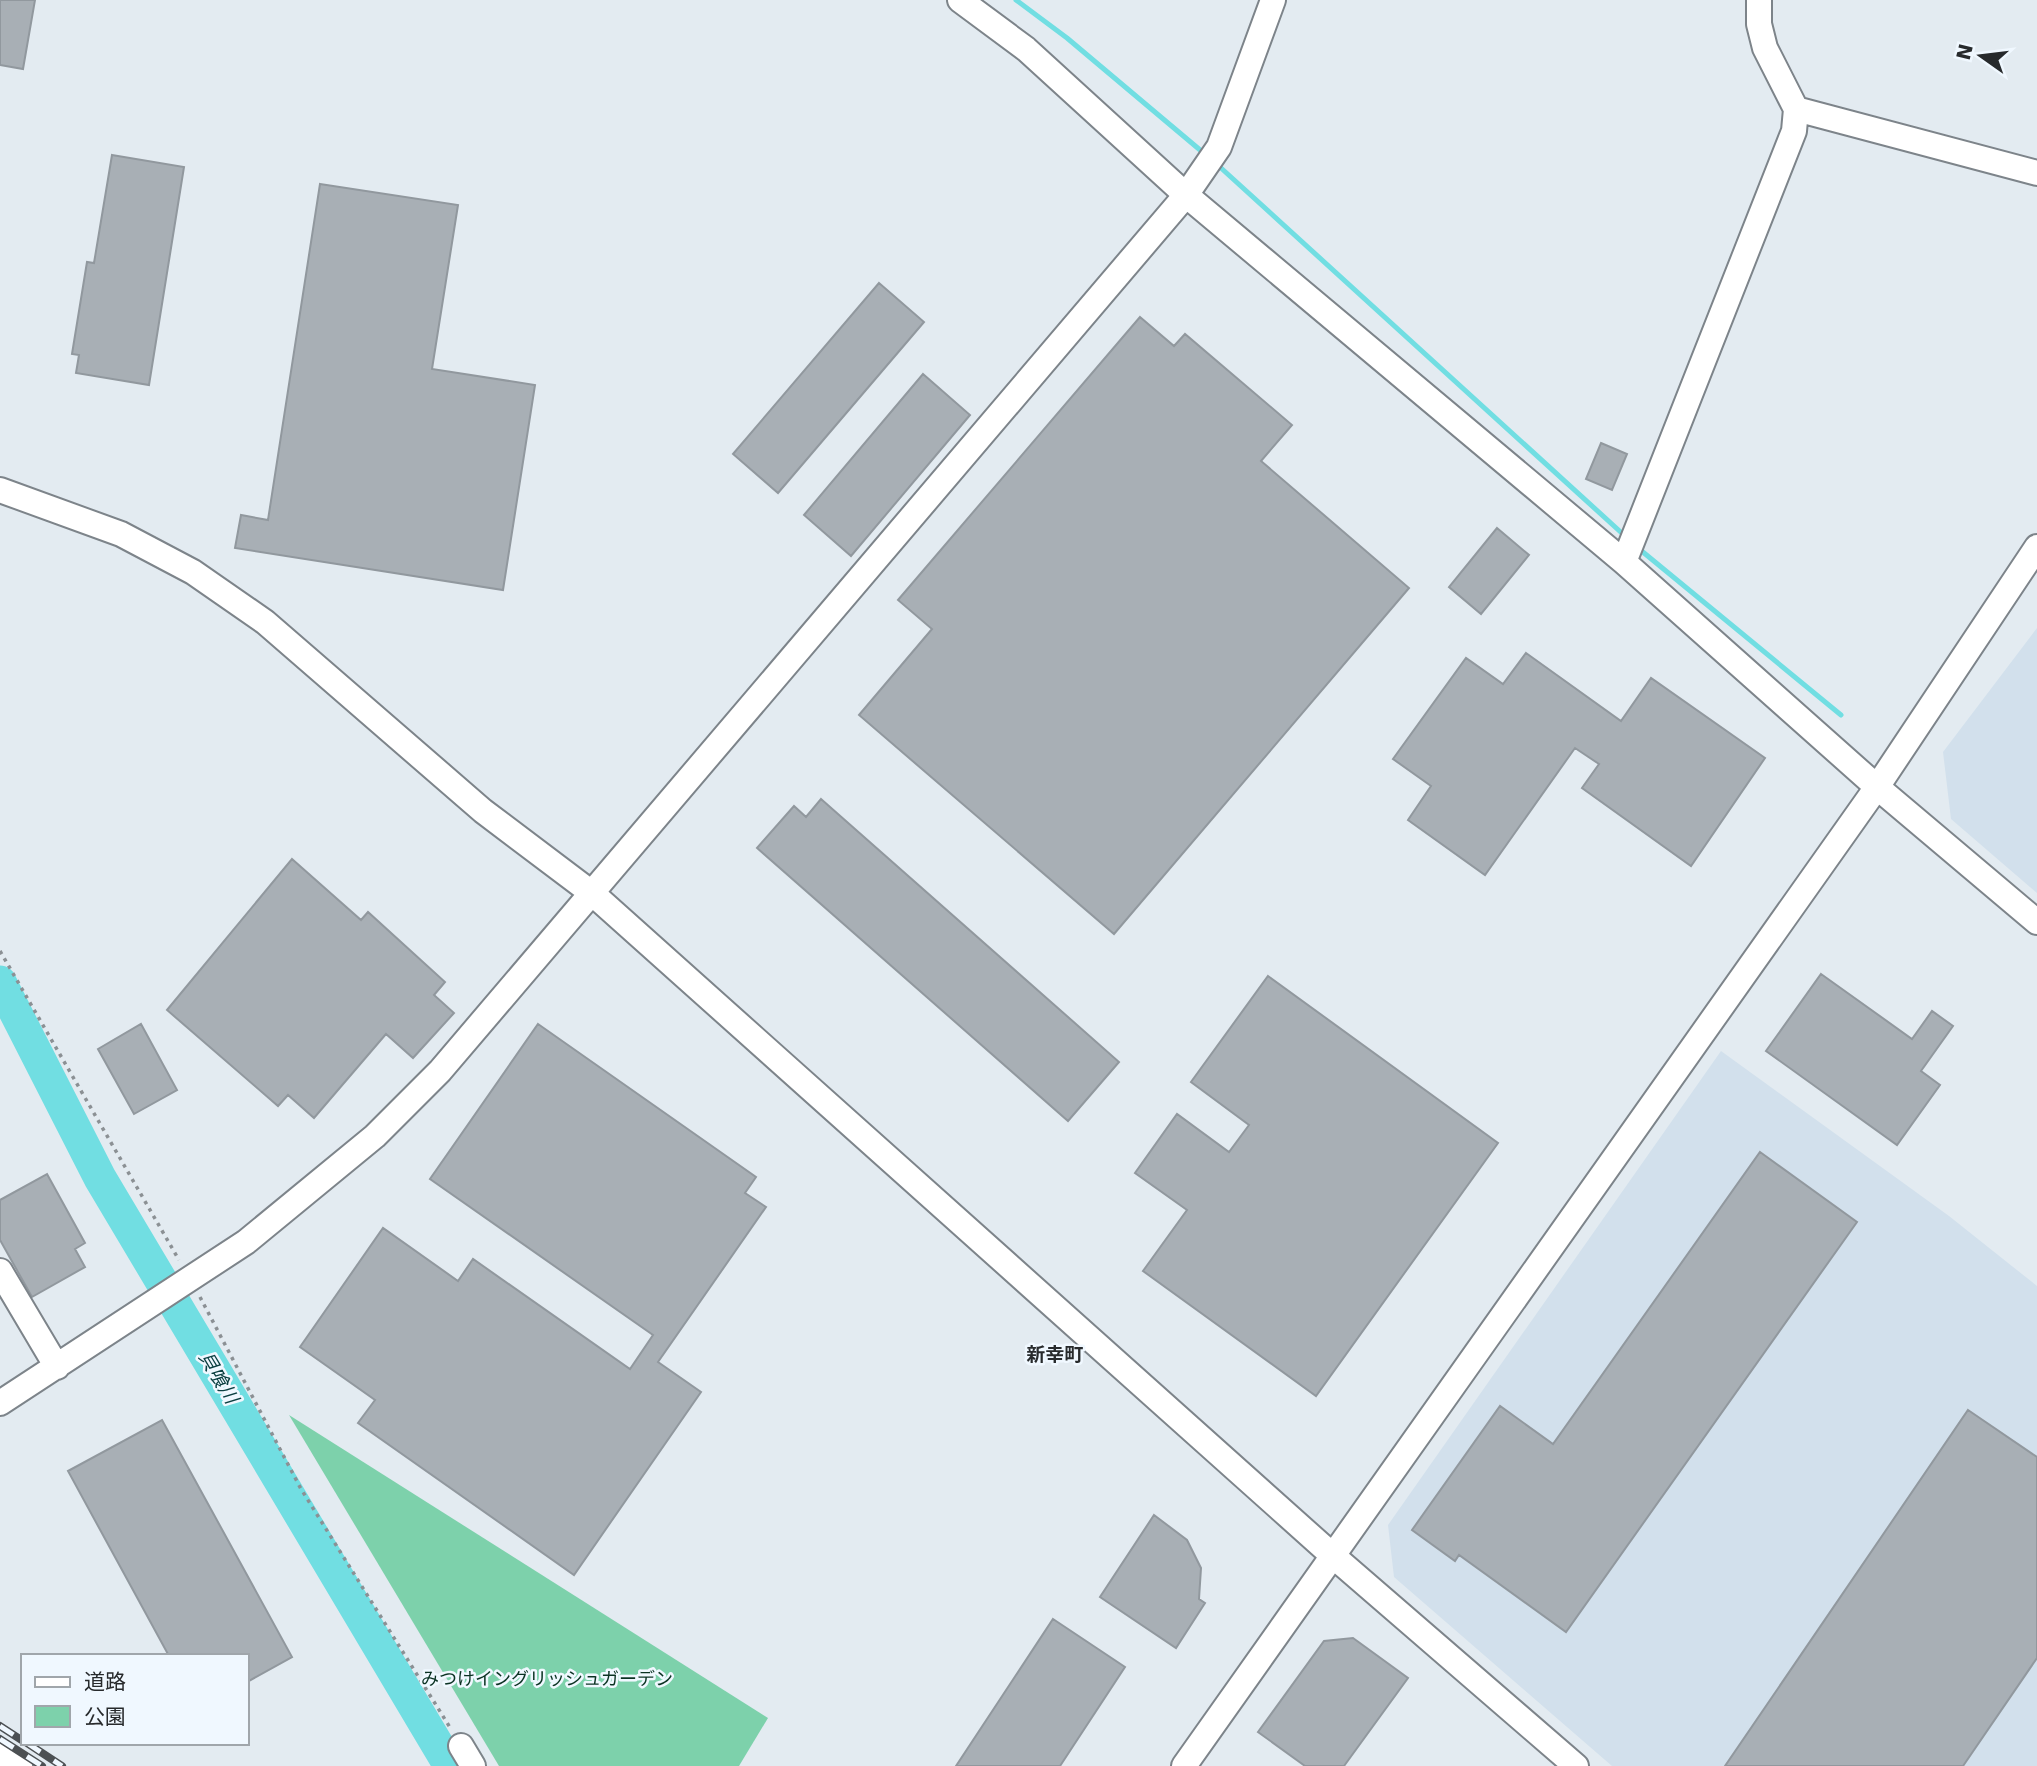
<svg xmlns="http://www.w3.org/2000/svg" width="2037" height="1766" font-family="'DejaVu Sans','Noto Sans JP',sans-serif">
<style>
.built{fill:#d2e0ec}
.green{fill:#7dd1ab}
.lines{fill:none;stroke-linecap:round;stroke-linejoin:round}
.stream{stroke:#71dee2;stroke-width:5}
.river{stroke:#71dee2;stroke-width:33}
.building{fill:#a8afb5;stroke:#91989e;stroke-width:2}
.minor-casing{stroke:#7d848a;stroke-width:28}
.path{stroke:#8b9094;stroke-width:3.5;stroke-dasharray:3.5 5;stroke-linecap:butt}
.minor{stroke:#fff;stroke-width:24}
.rail-casing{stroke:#4c5053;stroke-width:8}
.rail{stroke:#f0f8ff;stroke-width:5;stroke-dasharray:16;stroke-linecap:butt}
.labels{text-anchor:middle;stroke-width:5;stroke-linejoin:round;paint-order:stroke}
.park-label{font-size:18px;fill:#0a3222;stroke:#f0f8ff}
.neighbourhood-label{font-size:19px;font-weight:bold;fill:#272a2c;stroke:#f0f8ff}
.water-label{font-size:19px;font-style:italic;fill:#0c4042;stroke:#f0f8ff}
</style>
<rect width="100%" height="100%" fill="#e3ebf1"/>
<path class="built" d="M2037 628V893L1951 819 1943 752Z
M1721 1051 1949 1216 2037 1286V1766H1612L1394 1577 1388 1525Z"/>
<path class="green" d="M289 1415 768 1718 739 1766H499Z"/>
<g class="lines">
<path class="stream" d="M1016 0 1067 38 1206 155
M1221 168 1625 536
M1638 548 1841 715"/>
<path class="river" d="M0 982 100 1178 450 1766"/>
</g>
<path class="building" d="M0 0H35L23 69 0 65Z
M112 155 184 167 149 385 76 373 79 355 72 354 87 262 94 263Z
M320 184 458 205 432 369 535 385 503 590 235 548 241 515 268 520Z
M879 283 924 322 778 493 733 454Z
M1140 317 1174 346 1185 334 1292 425 1261 461 1409 588 1114 934 859 715 932 629 898 600Z
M923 374 970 415 851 556 804 515Z
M1601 443 1627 454 1612 490 1586 479Z
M1497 528 1529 555 1481 614 1449 587Z
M1526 653 1621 721 1651 678 1765 758 1691 866 1582 788 1599 764 1575 748 1485 875 1408 820 1431 786 1393 759 1466 658 1503 684Z
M821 799 1119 1062 1068 1121 757 848 794 806 806 817Z
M292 859 361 920 368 912 445 982 434 995 454 1013 413 1058 386 1034 314 1118 288 1095 278 1106 167 1010Z
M1821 974 1912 1039 1932 1011 1953 1026 1921 1071 1940 1085 1897 1145 1766 1051Z
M1268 976 1498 1143 1316 1396 1143 1271 1187 1210 1135 1173 1177 1114 1229 1152 1249 1125 1191 1082Z
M141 1024 177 1090 134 1114 98 1049Z
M538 1024 756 1177 745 1193 766 1207 658 1362 701 1392 574 1575 358 1423 375 1400 300 1347 383 1228 458 1281 473 1259 630 1369 653 1335 430 1179Z
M1760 1152 1857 1222 1566 1632 1459 1555 1455 1561 1412 1530 1500 1406 1553 1444Z
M47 1174 85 1243 75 1249 85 1267 32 1297 0 1240V1200Z
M1968 1410 2037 1457V1658L1963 1766H1725Z
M162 1420 292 1657 247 1682V1656H169L68 1471Z
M1154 1515 1187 1540 1201 1568 1199 1599 1205 1603 1176 1648 1100 1597Z
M1053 1619 1125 1667 1060 1766H956Z
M1353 1638 1408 1678 1344 1766H1305L1258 1732 1324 1641Z"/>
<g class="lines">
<defs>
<path id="minor" d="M960 0 1026 49 1186 195 1624 562 1877 787 2037 922
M1796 109 2037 173
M0 490 121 534 193 572 265 622 483 811 593 894 1332 1555 1576 1766
M1624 562 1794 131 1796 109 1765 48 1759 24V0
M0 1271 57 1367
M0 1403 246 1242 375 1136 440 1071 1186 195 1219 147 1273 0
M461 1746 473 1766
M0 1754 20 1766
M1184 1766 1877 787 2037 547"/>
</defs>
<use href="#minor" class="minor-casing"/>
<path class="path" d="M0 951 179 1260
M200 1297 301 1489 451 1729"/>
<use href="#minor" class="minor"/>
<defs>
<path id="rail" d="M0 1726 23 1741
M0 1739 42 1766
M27 1743 62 1766"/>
</defs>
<use href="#rail" class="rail-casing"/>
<use href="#rail" class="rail"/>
</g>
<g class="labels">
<g class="park-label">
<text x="547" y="1685">みつけイングリッシュガーデン</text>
</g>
<g class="neighbourhood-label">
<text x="1055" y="1361">新幸町</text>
</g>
<g class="water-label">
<text transform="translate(219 1377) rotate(59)" y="7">貝喰川</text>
</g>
</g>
<rect x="21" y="1654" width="228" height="91" fill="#f0f8ff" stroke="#a0a6ab" stroke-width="2"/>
<rect x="35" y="1677" width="35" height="10" fill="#ffffff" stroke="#a0a6ab" stroke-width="2"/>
<text x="84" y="1689" font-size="21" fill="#272a2c">道路</text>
<rect x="35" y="1706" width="35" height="21" fill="#7dd1ab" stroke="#a0a6ab" stroke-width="2"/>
<text x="84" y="1724" font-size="21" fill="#272a2c">公園</text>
<g transform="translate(1981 56) rotate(284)" stroke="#f0f8ff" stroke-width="5" paint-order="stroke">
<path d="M0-5L12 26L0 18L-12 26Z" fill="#272a2c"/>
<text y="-10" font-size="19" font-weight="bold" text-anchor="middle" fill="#272a2c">N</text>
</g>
</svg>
